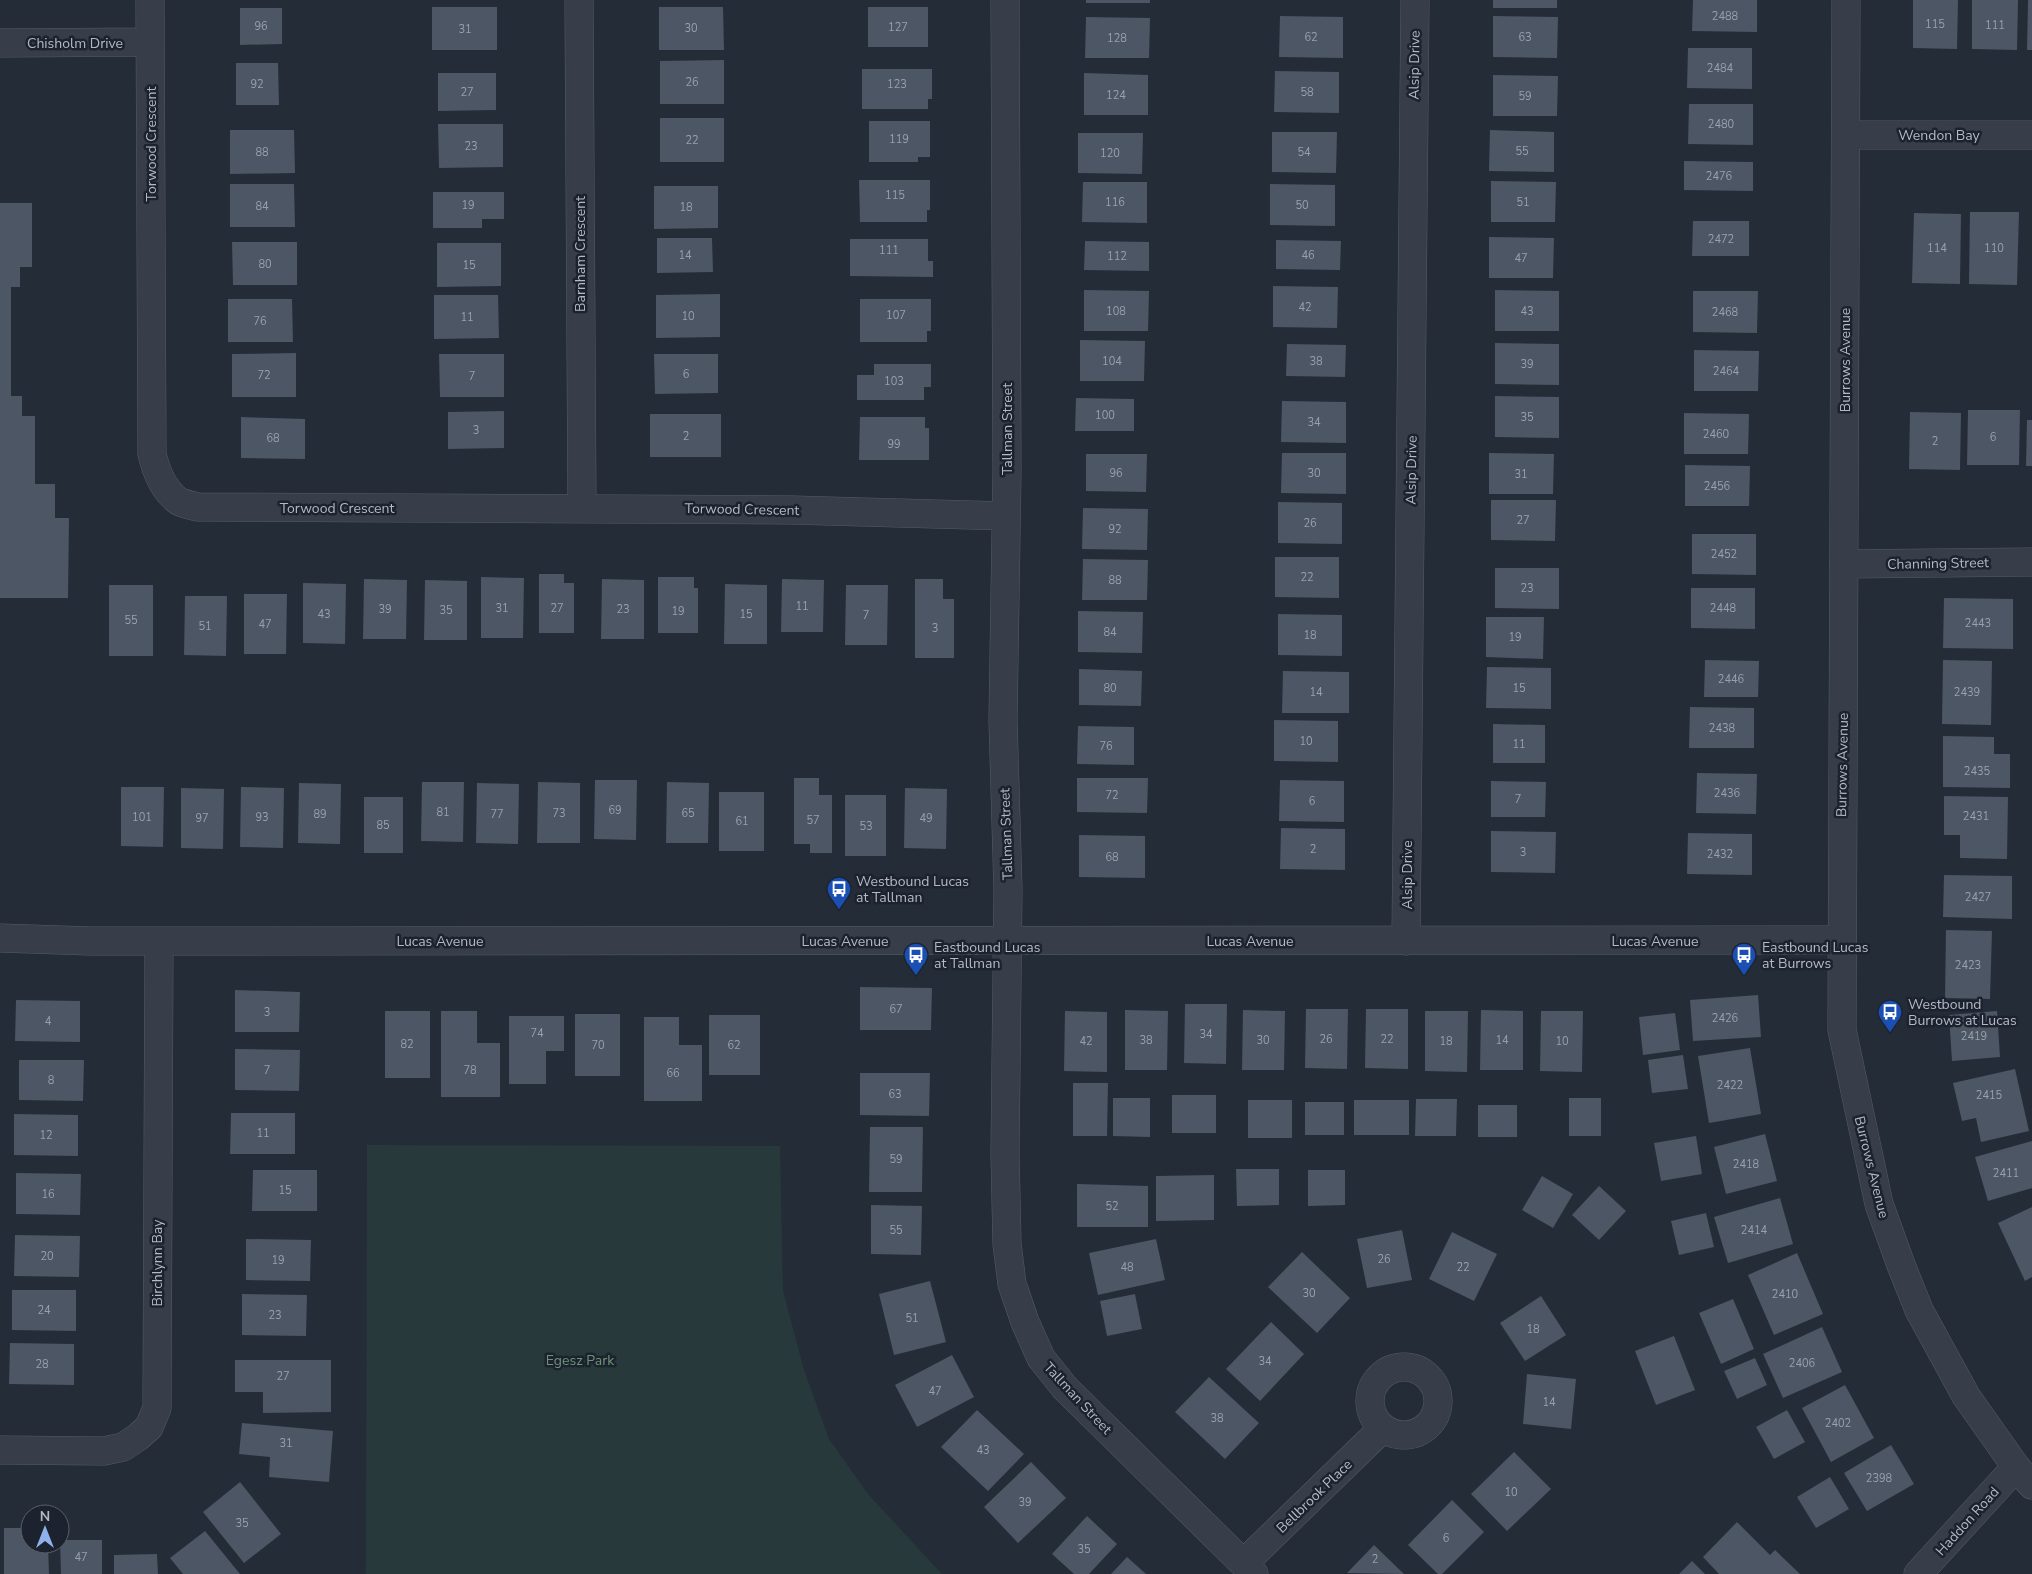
<svg xmlns="http://www.w3.org/2000/svg" width="2032" height="1574" font-family="'Nunito Sans',sans-serif">
<style>
.green{fill:#27393a}
.building{fill:#4c5664}
.lines{fill:none;stroke-linecap:round;stroke-linejoin:round}
.minor-casing{stroke:#565c67;stroke-width:29}
.tertiary-casing{stroke:#565c67;stroke-width:29}
.minor{stroke:#373e49;stroke-width:28}
.tertiary{stroke:#373e49;stroke-width:28}
.labels{text-anchor:middle;stroke-width:5;stroke-linejoin:round;paint-order:stroke}
.number-label{font-size:11px;fill:#99a0ad}
.street-label{font-size:14px;fill:#b3b9c5;stroke:#1d232e}
.poi-label{font-size:14px;fill:#b3b9c5;stroke:#1d232e;text-anchor:start}
.park-label{font-size:14px;fill:#6c9376;stroke:#1d232e}
</style>
<rect width="100%" height="100%" fill="#242c38"/>
<path class="green" d="M367 1145 780 1146 783 1291 804 1370 829 1439 868 1494 942 1574H366Z"/>
<path class="building" d="M1086 0H1150V3H1086Z
M1493 0H1557V8H1493Z
M1693 0H1757V32L1692 31Z
M1913 0H1958L1957 49 1913 48Z
M1972 0H2018L2017 50 1972 49Z
M2028 0H2032V50H2027Z
M432 7H497V50H432Z
M659 7H723L724 50H659Z
M868 7H928V47H868Z
M240 8H282V44L240 45Z
M1280 16 1343 17V58L1279 57Z
M1493 16 1558 17 1557 58 1493 57Z
M1086 17 1150 18 1149 58H1085Z
M1688 48H1752V89L1687 88Z
M724 60V104H660V61Z
M236 63H278L279 105H236Z
M862 69H932V99H928V109H862Z
M1275 71 1339 72V113L1274 112Z
M438 73H496V110L438 111Z
M1084 73 1148 75V115H1084Z
M1493 75 1558 76 1557 116H1493Z
M1689 104H1753V145L1688 144Z
M660 118H724V162H660Z
M869 121H930V157H918V162H869Z
M438 124H503V167L439 168Z
M230 130H294L295 173 230 174Z
M1490 130 1554 132V172L1489 171Z
M1272 132H1337L1336 173 1272 172Z
M1078 133H1143L1142 174 1078 173Z
M1684 161 1753 162V191L1684 190Z
M859 180H930V210H927V222H860Z
M1491 181 1556 182 1555 222H1491Z
M1083 182H1147V223L1082 222Z
M230 184H294L295 227H230Z
M1270 184 1335 185V226L1270 225Z
M654 186H718V228L654 229Z
M433 192H504V219H482V228H433Z
M0 203H32V267H20V287H11V396H22V416H35V484H55V518H69L68 598H0Z
M1970 212H2019L2017 285 1969 284Z
M1914 213 1961 214 1960 284 1912 283Z
M1693 221H1749V256H1692Z
M1489 237 1554 238 1553 278H1489Z
M657 238H712L713 272 657 273Z
M850 239H928V261H933V277L850 276Z
M1276 240 1341 241 1340 270 1276 269Z
M1085 241 1149 242V271L1084 270Z
M232 242H297V285H233Z
M437 243H501V286L437 287Z
M1273 286 1338 287 1337 328 1273 327Z
M1084 290 1149 291 1148 331H1084Z
M1495 290 1559 291V331H1495Z
M1693 291H1758L1757 333 1693 332Z
M720 294V337L656 338V295Z
M434 295H498L499 338 434 339Z
M228 299H292L293 342H228Z
M860 299H931V331H927V342H860Z
M1080 340 1145 341 1144 381H1080Z
M1495 343 1559 344V385L1495 384Z
M1287 344 1346 345 1345 377 1286 376Z
M1694 350 1759 351 1758 391H1694Z
M296 353V397H232V354Z
M439 354H504V397H440Z
M654 354H718V393L655 394Z
M874 364H931V387H924V400H857V375H874Z
M1495 396 1559 397V438L1495 437Z
M1076 398 1134 399V431H1075Z
M1282 401 1346 402V443L1281 442Z
M1968 410H2020L2019 465H1967Z
M504 411V448L448 449V412Z
M1910 412 1961 413 1960 470 1909 469Z
M1684 413 1749 414 1748 454H1684Z
M650 414H721V457H650Z
M241 417 305 419V459L241 458Z
M860 417H925V428H929V460H859Z
M2027 420H2032V466H2026Z
M1282 453H1346V494L1281 493Z
M1489 453 1554 454 1553 494H1489Z
M1086 454H1147L1146 492 1086 491Z
M1685 465 1750 466 1749 506H1685Z
M1491 500H1556L1555 541 1491 540Z
M1278 502 1342 503V544L1278 543Z
M1083 508 1148 509 1147 550 1082 549Z
M1692 534H1756V575L1692 574Z
M1275 557H1339V598L1275 597Z
M1083 559 1148 560 1147 600H1082Z
M1495 568H1559V609L1495 608Z
M539 574H564V583H574V633H539Z
M481 577 524 578 523 638H481Z
M658 577H694V588H698V633H658Z
M364 579 407 580 406 639H363Z
M602 579 644 580V639H601Z
M782 579 824 580 823 632H781Z
M915 579H943V599H954V658H915Z
M425 580 467 581V640H424Z
M303 583 346 584 345 644 303 643Z
M725 584 767 585V644H724Z
M109 585H153V656H109Z
M846 585H888L887 645H845Z
M1691 588H1755V629L1691 628Z
M244 594H287L286 654H244Z
M185 596H227L226 656 184 655Z
M1944 598 2013 599V649L1943 648Z
M1078 611 1143 612 1142 653 1078 652Z
M1278 614 1342 615V656L1278 655Z
M1486 617H1544L1543 659 1486 657Z
M1705 660 1759 661 1758 697H1704Z
M1943 660 1992 661 1991 725 1942 724Z
M1487 667 1551 668V709L1486 708Z
M1079 669 1142 671 1141 706 1079 705Z
M1283 671 1349 672V713H1282Z
M1690 707 1754 708V748H1689Z
M1274 720 1338 721V762L1274 761Z
M1493 724 1545 725V763H1493Z
M1078 726 1134 727V765L1077 764Z
M1943 736 1994 737V754H2010V788L1943 787Z
M1697 773 1757 774 1756 814 1696 813Z
M794 778H819V795H832V853H810V844H794Z
M1077 778H1148L1147 813 1077 812Z
M595 780H637L636 840 594 839Z
M1280 780 1344 781V822L1279 821Z
M1491 781 1546 782 1545 817H1491Z
M422 782H464L463 842 421 841Z
M538 782 580 783V843H537Z
M667 782 709 783 708 843H666Z
M299 783 341 784 340 844 298 843Z
M477 783 519 784 518 844 476 843Z
M121 787H164L163 847 121 846Z
M241 787 284 788 283 848 240 847Z
M181 788 224 789 223 849 181 848Z
M905 788 947 789 946 849 904 848Z
M719 792H764V851H719Z
M845 795H886V856H845Z
M1944 796 2008 797 2007 859 1960 858V835H1944Z
M364 797H403V853H364Z
M1281 828 1345 829V870L1280 869Z
M1491 831 1556 832 1555 873 1491 872Z
M1688 833 1752 834V875L1687 874Z
M1079 835 1145 836V878L1079 877Z
M1944 875 2012 876V919L1943 917Z
M1946 930 1992 931 1990 999 1945 998Z
M860 987 932 988 931 1030H860Z
M235 990 300 992 299 1032H235Z
M1758 995 1761 1037 1693 1041 1690 1000Z
M16 1000 80 1001V1042L15 1041Z
M1185 1004H1227L1226 1064 1184 1063Z
M1306 1009H1348L1347 1069 1305 1068Z
M1366 1009H1408V1069L1365 1068Z
M1125 1010 1168 1011 1167 1070H1125Z
M1243 1010 1285 1011 1284 1070H1242Z
M1481 1010 1523 1011V1070H1480Z
M385 1011H430V1078H385Z
M441 1011H477V1043H500V1097H441Z
M1065 1011 1107 1012V1072L1064 1071Z
M1425 1011H1468L1467 1072 1425 1071Z
M1541 1011H1583L1582 1072 1540 1071Z
M1997 1011 2000 1057 1952 1061 1949 1015Z
M1675 1013 1680 1050 1643 1055 1639 1017Z
M575 1014H620V1076H575Z
M709 1015H760V1075H709Z
M509 1016H564V1051H546V1084H509Z
M644 1017H679V1045H702V1101H644Z
M1750 1048 1761 1114 1709 1123 1698 1056Z
M235 1049 300 1050 299 1091 235 1090Z
M1683 1055 1688 1089 1652 1093 1648 1060Z
M19 1060H84L83 1101 19 1100Z
M2015 1069 2029 1131 1981 1142 1976 1118 1962 1121 1953 1083Z
M860 1073H930L929 1116 860 1115Z
M1073 1083H1108L1107 1136H1073Z
M1172 1095H1216V1133H1172Z
M1113 1098H1150V1137L1113 1136Z
M1569 1098H1601V1136H1569Z
M1416 1099H1457L1456 1136H1415Z
M1248 1100H1292V1138H1248Z
M1354 1100H1409V1135H1354Z
M1305 1102H1344V1135H1305Z
M1478 1105H1517V1137H1478Z
M231 1113H295V1154H230Z
M14 1114 78 1115V1156L14 1155Z
M870 1127H923L922 1192H869Z
M1765 1134 1777 1181 1726 1194 1714 1147Z
M1696 1136 1702 1174 1661 1181 1654 1143Z
M2032 1141V1188L1988 1201 1975 1157Z
M1236 1169H1279V1205L1237 1206Z
M253 1170H317V1211H252Z
M1308 1170H1345V1205L1308 1206Z
M16 1173 81 1174 80 1215 16 1214Z
M1214 1175V1220L1156 1221V1176Z
M1542 1176 1573 1194 1553 1228 1522 1210Z
M1077 1184 1148 1186V1227H1077Z
M1599 1186 1626 1211 1599 1240 1572 1215Z
M1780 1198 1793 1244 1728 1263 1714 1217Z
M871 1205 922 1206 921 1255 871 1254Z
M2032 1207V1277L2025 1281 1998 1223Z
M1706 1213 1714 1247 1679 1255 1671 1221Z
M1402 1230 1412 1280 1367 1288 1357 1239Z
M1452 1232 1497 1254 1474 1301 1429 1279Z
M15 1235 80 1236 79 1277 14 1276Z
M246 1239 311 1240 310 1281 246 1280Z
M1156 1239 1165 1280 1098 1295 1089 1253Z
M1302 1252 1350 1298 1317 1333 1268 1287Z
M1797 1253 1823 1314 1774 1335 1748 1275Z
M930 1281 946 1342 894 1355 879 1294Z
M12 1290H76V1331L12 1330Z
M242 1294 307 1295 306 1336 242 1335Z
M1135 1294 1142 1329 1107 1336 1100 1301Z
M1541 1296 1566 1335 1525 1361 1500 1323Z
M1733 1299 1754 1349 1721 1364 1699 1313Z
M1271 1322 1304 1354 1260 1401 1226 1369Z
M1822 1327 1842 1372 1783 1398 1763 1354Z
M1674 1336 1695 1390 1656 1405 1635 1351Z
M10 1343 74 1344V1385L9 1384Z
M952 1355 974 1397 917 1427 895 1385Z
M1755 1358 1767 1385 1737 1399 1724 1371Z
M235 1360H331V1412L263 1413V1392H235Z
M1527 1374 1576 1379 1571 1429 1523 1424Z
M1209 1377 1259 1423 1225 1459 1175 1412Z
M1845 1385 1874 1438 1831 1462 1802 1408Z
M977 1410 1024 1454 988 1491 941 1447Z
M1787 1410 1805 1442 1774 1459 1756 1427Z
M242 1423 333 1431 329 1482 269 1477 270 1457 239 1454Z
M1891 1445 1914 1484 1867 1511 1844 1473Z
M1514 1452 1551 1489 1507 1531 1471 1494Z
M1031 1462 1066 1498 1018 1543 984 1507Z
M1830 1477 1849 1509 1816 1528 1797 1497Z
M240 1482 281 1534 244 1563 203 1512Z
M1452 1500 1484 1532 1442 1574H1438L1408 1545Z
M1087 1516 1117 1544 1089 1574H1074L1052 1554Z
M1737 1522 1770 1555 1775 1550 1800 1574H1719L1703 1557Z
M4 1528H30V1544H48L49 1574H4Z
M205 1531 240 1574H183L170 1558Z
M60 1540H102V1574H61Z
M1374 1545 1404 1574 1347 1573Z
M157 1554 158 1574H114V1555Z
M1127 1557 1146 1574H1111Z
M1692 1561 1705 1574H1679Z"/>
<g class="lines">
<defs>
<path id="minor" d="M150 0 152 454C156 471 163 489 177 500 182 504 191 505 197 507L792 510 1006 516
M579 0 582 507
M1005 0 1007 472 1003 720 1008 890 1005 1154 1007 1244 1012 1284 1025 1322 1041 1358 1065 1388 1254 1574
M0 43 150 42
M1846 135H2032
M1844 564 2032 562
M0 938 90 941 1841 940
M1406 941 1415 0
M1370 1401a34 34 0 1 1 68 0a34 34 0 1 1-68 0Z
M0 1450 104 1451 123 1447 138 1437 149 1427 157 1408 159 941
M1244 1563 1383 1428
M1918 1574 2016 1467"/>
<path id="tertiary" d="M1846 0 1842 1030 1879 1204 1901 1265 1919 1310 1966 1396 2016 1467 2032 1485"/>
</defs>
<use href="#minor" class="minor-casing"/>
<use href="#tertiary" class="tertiary-casing"/>
<use href="#minor" class="minor"/>
<use href="#tertiary" class="tertiary"/>
</g>
<defs>
<symbol id="bus-pin" viewBox="-11 -11 22 30"><path d="M0 17L-7.5 6A9.5 9.5 0 1 1 7.5 6Z" fill="#1a4fb4" stroke="#1d232e"/><path d="M-5-6H5V4H4V6H2V4H-2V6H-4V4H-5ZM-3.5-4V0h7V-4ZM-3.5 1.2v1.5H-2V1.2ZM2 1.2v1.5H3.5V1.2Z" fill="#fff"/></symbol>
</defs>
<g fill-rule="evenodd">
<use href="#bus-pin" x="825" y="875" width="28" height="38"/>
<use href="#bus-pin" x="902" y="941" width="28" height="38"/>
<use href="#bus-pin" x="1730" y="941" width="28" height="38"/>
<use href="#bus-pin" x="1876" y="998" width="28" height="38"/>
</g>
<g class="labels">
<g class="number-label">
<text x="1725" y="20">2488</text>
<text x="1935" y="28">115</text>
<text x="1995" y="29">111</text>
<text x="261" y="30">96</text>
<text x="898" y="31">127</text>
<text x="691" y="32">30</text>
<text x="465" y="33">31</text>
<text x="1311" y="41">62</text>
<text x="1525" y="41">63</text>
<text x="1117" y="42">128</text>
<text x="1720" y="72">2484</text>
<text x="692" y="86">26</text>
<text x="257" y="88">92</text>
<text x="897" y="88">123</text>
<text x="467" y="96">27</text>
<text x="1307" y="96">58</text>
<text x="1116" y="99">124</text>
<text x="1525" y="100">59</text>
<text x="1721" y="128">2480</text>
<text x="899" y="143">119</text>
<text x="692" y="144">22</text>
<text x="471" y="150">23</text>
<text x="1522" y="155">55</text>
<text x="262" y="156">88</text>
<text x="1304" y="156">54</text>
<text x="1110" y="157">120</text>
<text x="1719" y="180">2476</text>
<text x="895" y="199">115</text>
<text x="1115" y="206">116</text>
<text x="1523" y="206">51</text>
<text x="468" y="209">19</text>
<text x="1302" y="209">50</text>
<text x="262" y="210">84</text>
<text x="686" y="211">18</text>
<text x="1721" y="243">2472</text>
<text x="1937" y="252">114</text>
<text x="1994" y="252">110</text>
<text x="889" y="254">111</text>
<text x="685" y="259">14</text>
<text x="1308" y="259">46</text>
<text x="1117" y="260">112</text>
<text x="1521" y="262">47</text>
<text x="265" y="268">80</text>
<text x="469" y="269">15</text>
<text x="1305" y="311">42</text>
<text x="1116" y="315">108</text>
<text x="1527" y="315">43</text>
<text x="1725" y="316">2468</text>
<text x="896" y="319">107</text>
<text x="688" y="320">10</text>
<text x="467" y="321">11</text>
<text x="260" y="325">76</text>
<text x="1112" y="365">104</text>
<text x="1316" y="365">38</text>
<text x="1527" y="368">39</text>
<text x="1726" y="375">2464</text>
<text x="686" y="378">6</text>
<text x="264" y="379">72</text>
<text x="472" y="380">7</text>
<text x="894" y="385">103</text>
<text x="1105" y="419">100</text>
<text x="1527" y="421">35</text>
<text x="1314" y="426">34</text>
<text x="476" y="434">3</text>
<text x="1716" y="438">2460</text>
<text x="686" y="440">2</text>
<text x="1993" y="441">6</text>
<text x="273" y="442">68</text>
<text x="1935" y="445">2</text>
<text x="894" y="448">99</text>
<text x="1116" y="477">96</text>
<text x="1314" y="477">30</text>
<text x="1521" y="478">31</text>
<text x="1717" y="490">2456</text>
<text x="1523" y="524">27</text>
<text x="1310" y="527">26</text>
<text x="1115" y="533">92</text>
<text x="1724" y="558">2452</text>
<text x="1307" y="581">22</text>
<text x="1115" y="584">88</text>
<text x="1527" y="592">23</text>
<text x="802" y="610">11</text>
<text x="502" y="612">31</text>
<text x="557" y="612">27</text>
<text x="1723" y="612">2448</text>
<text x="385" y="613">39</text>
<text x="623" y="613">23</text>
<text x="446" y="614">35</text>
<text x="678" y="615">19</text>
<text x="324" y="618">43</text>
<text x="746" y="618">15</text>
<text x="866" y="619">7</text>
<text x="131" y="624">55</text>
<text x="1978" y="627">2443</text>
<text x="265" y="628">47</text>
<text x="205" y="630">51</text>
<text x="935" y="632">3</text>
<text x="1110" y="636">84</text>
<text x="1310" y="639">18</text>
<text x="1515" y="641">19</text>
<text x="1731" y="683">2446</text>
<text x="1110" y="692">80</text>
<text x="1519" y="692">15</text>
<text x="1316" y="696">14</text>
<text x="1967" y="696">2439</text>
<text x="1722" y="732">2438</text>
<text x="1306" y="745">10</text>
<text x="1519" y="748">11</text>
<text x="1106" y="750">76</text>
<text x="1977" y="775">2435</text>
<text x="1727" y="797">2436</text>
<text x="1112" y="799">72</text>
<text x="1518" y="803">7</text>
<text x="1312" y="805">6</text>
<text x="615" y="814">69</text>
<text x="443" y="816">81</text>
<text x="559" y="817">73</text>
<text x="688" y="817">65</text>
<text x="320" y="818">89</text>
<text x="497" y="818">77</text>
<text x="1976" y="820">2431</text>
<text x="142" y="821">101</text>
<text x="262" y="821">93</text>
<text x="202" y="822">97</text>
<text x="926" y="822">49</text>
<text x="813" y="824">57</text>
<text x="742" y="825">61</text>
<text x="383" y="829">85</text>
<text x="866" y="830">53</text>
<text x="1313" y="853">2</text>
<text x="1523" y="856">3</text>
<text x="1720" y="858">2432</text>
<text x="1112" y="861">68</text>
<text x="1978" y="901">2427</text>
<text x="1968" y="969">2423</text>
<text x="896" y="1013">67</text>
<text x="267" y="1016">3</text>
<text x="1725" y="1022">2426</text>
<text x="48" y="1025">4</text>
<text x="537" y="1037">74</text>
<text x="1206" y="1038">34</text>
<text x="1974" y="1040">2419</text>
<text x="1326" y="1043">26</text>
<text x="1387" y="1043">22</text>
<text x="1146" y="1044">38</text>
<text x="1263" y="1044">30</text>
<text x="1502" y="1044">14</text>
<text x="1086" y="1045">42</text>
<text x="1446" y="1045">18</text>
<text x="1562" y="1045">10</text>
<text x="407" y="1048">82</text>
<text x="598" y="1049">70</text>
<text x="734" y="1049">62</text>
<text x="267" y="1074">7</text>
<text x="470" y="1074">78</text>
<text x="673" y="1077">66</text>
<text x="51" y="1084">8</text>
<text x="1730" y="1089">2422</text>
<text x="895" y="1098">63</text>
<text x="1989" y="1099">2415</text>
<text x="263" y="1137">11</text>
<text x="46" y="1139">12</text>
<text x="896" y="1163">59</text>
<text x="1746" y="1168">2418</text>
<text x="2006" y="1177">2411</text>
<text x="285" y="1194">15</text>
<text x="48" y="1198">16</text>
<text x="1112" y="1210">52</text>
<text x="896" y="1234">55</text>
<text x="1754" y="1234">2414</text>
<text x="47" y="1260">20</text>
<text x="1384" y="1263">26</text>
<text x="278" y="1264">19</text>
<text x="1127" y="1271">48</text>
<text x="1463" y="1271">22</text>
<text x="1309" y="1297">30</text>
<text x="1785" y="1298">2410</text>
<text x="44" y="1314">24</text>
<text x="275" y="1319">23</text>
<text x="912" y="1322">51</text>
<text x="1533" y="1333">18</text>
<text x="1265" y="1365">34</text>
<text x="1802" y="1367">2406</text>
<text x="42" y="1368">28</text>
<text x="283" y="1380">27</text>
<text x="935" y="1395">47</text>
<text x="1549" y="1406">14</text>
<text x="1217" y="1422">38</text>
<text x="1838" y="1427">2402</text>
<text x="286" y="1447">31</text>
<text x="983" y="1454">43</text>
<text x="1879" y="1482">2398</text>
<text x="1511" y="1496">10</text>
<text x="1025" y="1506">39</text>
<text x="242" y="1527">35</text>
<text x="1446" y="1542">6</text>
<text x="1084" y="1553">35</text>
<text x="81" y="1561">47</text>
<text x="1375" y="1563">2</text>
</g>
<g class="street-label">
<text x="75" y="48">Chisholm Drive</text>
<text transform="translate(1414 65) rotate(-89)" y="5">Alsip Drive</text>
<text x="1939" y="140">Wendon Bay</text>
<text transform="translate(151 144) rotate(-90)" y="5">Torwood Crescent</text>
<text transform="translate(580 254) rotate(-90)" y="5">Barnham Crescent</text>
<text transform="translate(1845 360) rotate(-90)" y="5">Burrows Avenue</text>
<text transform="translate(1007 429) rotate(-90)" y="5">Tallman Street</text>
<text transform="translate(1411 470) rotate(-89)" y="5">Alsip Drive</text>
<text x="337" y="513">Torwood Crescent</text>
<text transform="translate(742 509) rotate(1)" y="5">Torwood Crescent</text>
<text transform="translate(1938 563) rotate(-1)" y="5">Channing Street</text>
<text transform="translate(1842 765) rotate(-89)" y="5">Burrows Avenue</text>
<text transform="translate(1006 834) rotate(-92)" y="5">Tallman Street</text>
<text transform="translate(1407 875) rotate(-90)" y="5">Alsip Drive</text>
<text x="440" y="946">Lucas Avenue</text>
<text x="845" y="946">Lucas Avenue</text>
<text x="1250" y="946">Lucas Avenue</text>
<text x="1655" y="946">Lucas Avenue</text>
<text transform="translate(1872 1167) rotate(76)" y="5">Burrows Avenue</text>
<text transform="translate(157 1263) rotate(-90)" y="5">Birchlynn Bay</text>
<text transform="translate(1078 1398) rotate(47)" y="5">Tallman Street</text>
<text transform="translate(1314 1496) rotate(-44)" y="5">Bellbrook Place</text>
<text transform="translate(1967 1521) rotate(-48)" y="5">Haddon Road</text>
</g>
<g class="poi-label">
<text x="856" y="886">Westbound Lucas<tspan x="856" dy="16">at Tallman</tspan></text>
<text x="934" y="952">Eastbound Lucas<tspan x="934" dy="16">at Tallman</tspan></text>
<text x="1762" y="952">Eastbound Lucas<tspan x="1762" dy="16">at Burrows</tspan></text>
<text x="1908" y="1009">Westbound<tspan x="1908" dy="16">Burrows at Lucas</tspan></text>
</g>
<g class="park-label">
<text x="580" y="1365">Egesz Park</text>
</g>
</g>
<g transform="translate(45 1529)"><circle r="24" fill="#1d232e" stroke="#595f6a"/>
<path d="M0-4L9 19L0 12L-9 19Z" fill="#8fb2ed"/>
<text y="-8" font-size="14" font-weight="bold" text-anchor="middle" fill="#b3b9c5">N</text>
</g>
</svg>
